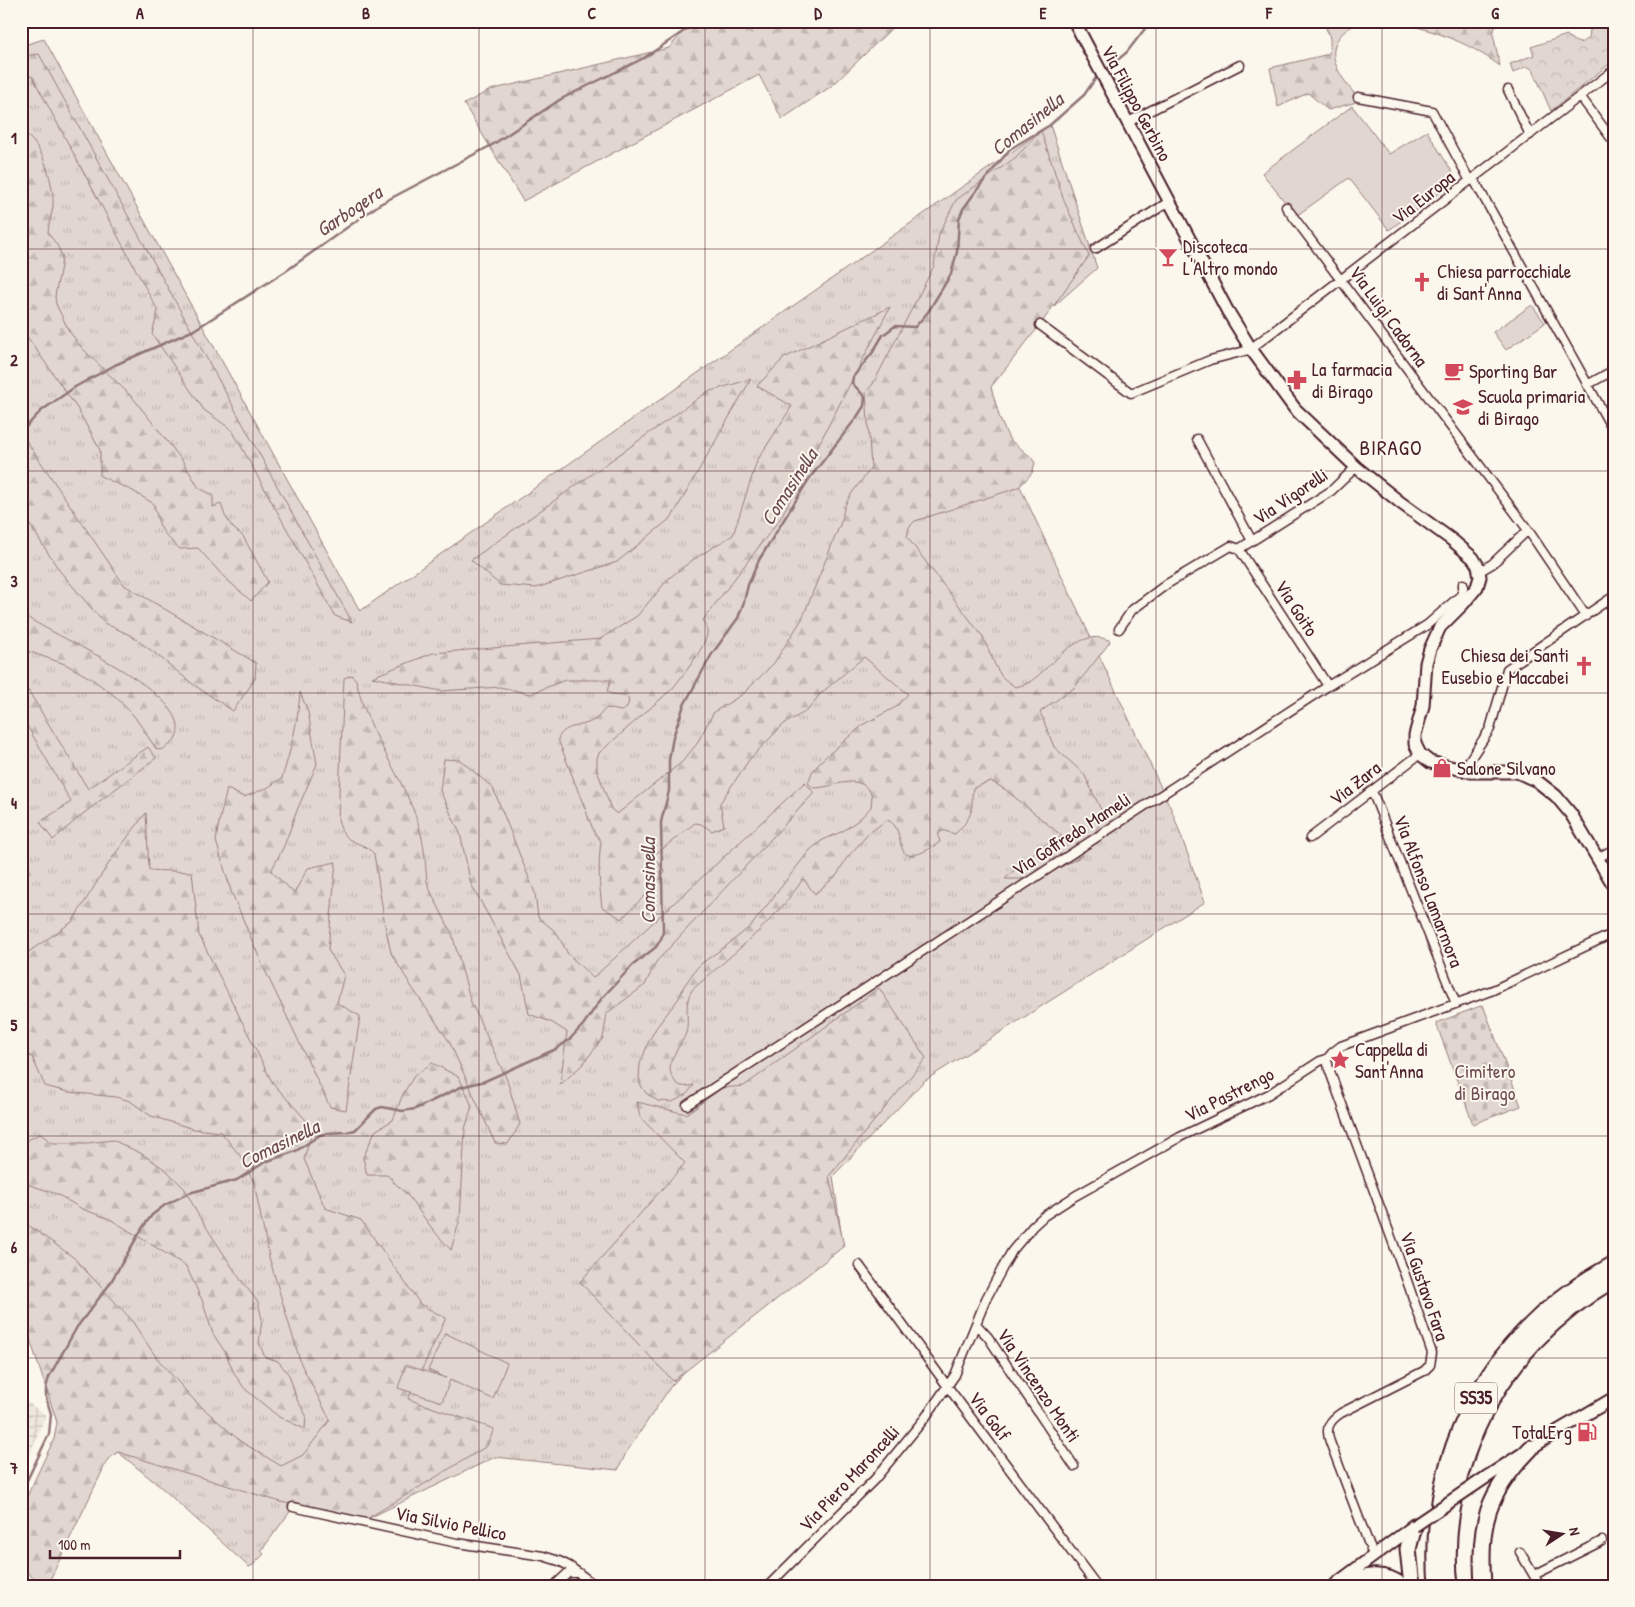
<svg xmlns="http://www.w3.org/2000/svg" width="1635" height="1607" font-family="'Patrick Hand',sans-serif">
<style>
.industrial{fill:url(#industrial-grid)}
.grass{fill:url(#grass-tufts);stroke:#967b7e}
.forest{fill:url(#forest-firs);stroke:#967b7e}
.cemetery{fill:url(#cemetery-stones);stroke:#967b7e}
.park{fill:url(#park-crowns);stroke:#967b7e}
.pitch{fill:#e2d7d0;stroke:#967b7e}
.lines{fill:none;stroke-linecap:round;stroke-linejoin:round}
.stream{stroke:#907477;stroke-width:2.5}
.street-casing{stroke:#4a1f2b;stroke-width:11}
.secondary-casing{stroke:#4a1f2b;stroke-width:15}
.highway-casing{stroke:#4a1f2b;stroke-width:19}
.street{stroke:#fbf7ec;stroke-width:8}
.secondary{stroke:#fbf7ec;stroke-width:11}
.highway{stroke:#fbf7ec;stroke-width:15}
.secondary-bridge-casing{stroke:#4a1f2b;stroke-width:15;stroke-linecap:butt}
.secondary-bridge{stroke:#fbf7ec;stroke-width:11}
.grid{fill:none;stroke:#4a1f2b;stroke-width:1;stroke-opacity:0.55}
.labels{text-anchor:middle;stroke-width:4;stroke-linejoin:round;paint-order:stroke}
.shield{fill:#fbf7ec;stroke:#7f6065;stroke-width:1}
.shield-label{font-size:18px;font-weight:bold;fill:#4a1f2b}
.street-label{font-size:19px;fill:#4a1f2b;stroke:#fbf7ec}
.poi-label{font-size:19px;fill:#4a1f2b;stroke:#fbf7ec;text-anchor:start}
.park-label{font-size:19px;fill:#704d54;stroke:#fbf7ec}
.water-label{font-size:20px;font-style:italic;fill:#6d4a51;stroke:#fbf7ec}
.quarter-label{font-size:21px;letter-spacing:1px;fill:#4a1f2b;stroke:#fbf7ec}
.neatline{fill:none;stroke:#4a1f2b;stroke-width:2}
.grid-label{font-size:16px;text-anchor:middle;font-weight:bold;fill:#4a1f2b}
</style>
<defs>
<pattern id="industrial-grid" width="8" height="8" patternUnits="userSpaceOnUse" patternTransform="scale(1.25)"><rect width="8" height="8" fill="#eee7de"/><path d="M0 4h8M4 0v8" fill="none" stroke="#cec6bf"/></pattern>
<pattern id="grass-tufts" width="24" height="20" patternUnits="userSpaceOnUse" patternTransform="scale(1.25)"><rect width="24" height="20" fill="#e2d7d0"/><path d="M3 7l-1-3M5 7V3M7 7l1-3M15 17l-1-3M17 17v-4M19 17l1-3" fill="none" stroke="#c3b8b3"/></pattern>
<pattern id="forest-firs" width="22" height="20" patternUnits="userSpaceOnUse" patternTransform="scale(1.25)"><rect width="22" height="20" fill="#e2d7d0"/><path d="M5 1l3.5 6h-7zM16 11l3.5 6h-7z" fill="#c3b8b3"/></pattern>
<pattern id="cemetery-stones" width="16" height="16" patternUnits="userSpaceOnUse" patternTransform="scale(1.25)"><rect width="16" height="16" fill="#e2d7d0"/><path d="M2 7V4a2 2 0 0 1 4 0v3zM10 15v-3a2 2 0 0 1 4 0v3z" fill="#c3b8b3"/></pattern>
<pattern id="park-crowns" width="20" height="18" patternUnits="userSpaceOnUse" patternTransform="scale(1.25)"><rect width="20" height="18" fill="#e2d7d0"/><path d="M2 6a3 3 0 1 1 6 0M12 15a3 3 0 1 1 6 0" fill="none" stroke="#c3b8b3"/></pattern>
</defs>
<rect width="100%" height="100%" fill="#fbf7ec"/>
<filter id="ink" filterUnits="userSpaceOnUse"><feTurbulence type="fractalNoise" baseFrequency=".02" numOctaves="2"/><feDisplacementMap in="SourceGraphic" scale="10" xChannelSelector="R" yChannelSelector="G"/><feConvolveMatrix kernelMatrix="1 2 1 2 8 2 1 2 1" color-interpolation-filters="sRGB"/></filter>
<g filter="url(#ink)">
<path class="industrial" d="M21 1398 46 1415 21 1476Z"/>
<path class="grass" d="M44 39 360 611 1050 125 1097 268 970 380 1172 811 1205 902 924 1081 833 1176 843 1246 691 1365 671 1386 626 1453 618 1470 495 1457 365 1520 292 1509 261 1551 264 1554 253 1565 249 1567 163 1489 118 1452 57 1422 21 1301V46Z"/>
<path class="forest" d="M692 21H899L833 85 782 119 759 75 523 201 464 104 490 90 669 48Z
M1329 21H1367C1357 23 1347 28 1340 36 1322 59 1347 83 1360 101L1328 110 1308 93 1278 107 1270 68 1329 54C1330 45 1332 37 1326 29Z
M1389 21H1507L1495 27 1493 34 1500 66C1467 41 1429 28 1389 21Z
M39 54 352 622 335 616 232 430 204 410 152 334 158 311 32 76 21 78V56Z
M1041 131 1065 203 1089 256 1040 325 991 387 1000 419 1009 439 1031 457 1035 463 1032 473 1020 486 1014 489 915 521 909 527 907 537 983 637 996 667 1002 677 1015 687 1023 685 1030 682C1053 666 1077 627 1109 640L1110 642 1075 687 1040 712 1054 747 1084 774 1104 816 1082 856 1038 879H1005L1037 850 1062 836 1006 790 991 781 973 788C972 794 972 799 972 805 972 817 963 826 955 834L945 831H941L938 836 940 842C885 879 911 828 887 820L869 833 846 859 837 875 815 894 803 879C774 923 731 955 692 990 683 1004 690 1019 686 1033 681 1048 662 1063 674 1080 679 1088 686 1087 694 1085L686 1095 672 1102 658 1101 646 1093 640 1084 639 1078 640 1064 649 1041 656 1028 679 998 684 986 696 969 702 963 726 946 751 926 809 851 821 841 843 831 861 818 871 807 872 796C861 770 834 788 814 788L808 783 812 772 823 759 864 724 896 707 908 694 864 657 820 694 808 710 784 724 775 733 749 760 720 803 724 826 712 831 701 824 695 823 661 850 652 855 665 872C654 889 636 903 622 919L602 907C599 885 598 864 601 841L594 832 558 739C564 724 580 728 592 721 599 718 602 711 607 708L621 711 627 708 629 700 624 695 611 694 607 691 611 680H565L530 694 500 687 441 691 372 677 433 653 600 639 637 616 669 578 694 559 733 535 757 461 792 406 757 386 784 358 890 307 780 519 703 620C705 625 708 629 707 635 704 649 681 678 672 689L599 753 597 758V770L611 809 617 814 682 762 696 745 714 712 743 694 774 663 802 619 843 517C841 502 863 480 871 468L866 392 873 384 934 266 939 234 956 200 1015 158Z
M26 135C44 147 54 185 53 206 52 215 48 224 48 233L57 245 62 256 61 266 55 296 56 304 69 331 82 348 133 398 182 460 199 488 213 495V507L221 504 225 516 233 528 243 536 268 582 251 601 224 577 198 548 180 549C161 532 159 528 154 504L133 491 100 476V450L77 408 21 328V136Z
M751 379 672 517 617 562 536 588 500 585 471 560 707 392Z
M21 433 124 585 256 663 255 679 233 711 194 685 156 654 130 635 104 623 59 570 21 511Z
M21 613C46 634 202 695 175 739 172 743 167 747 164 749L157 750 134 716 115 696 92 679 65 664 21 649Z
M352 675 356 680C366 728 397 768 415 814 424 837 425 858 427 882L429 888 452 934 471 1002 507 1080 520 1124 508 1144 495 1143 449 1041 413 989 391 953 385 925 374 854C360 838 344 848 338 819L344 678Z
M28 690 88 789 148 747 156 758 84 813 53 840 40 822 71 802 21 715V694Z
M300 692 308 712 317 764 298 808 284 846 271 871 294 893 308 868 336 862 328 950 344 975 337 1003 360 1016 346 1110 330 1107 262 964 231 891 216 841 219 822 227 789 244 797 267 788 282 778C291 749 298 722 300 692Z
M444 759 460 760 493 788 535 893 538 917 556 932 568 954 593 978 805 782 814 793 656 962 645 985 607 1013 603 1038 582 1065 560 1085 567 1032 551 1022 529 1014 521 975 471 884 460 833 440 791Z
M146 813 149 870 192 872 199 935 272 1082 313 1128 304 1159 325 1208 361 1220 421 1305 446 1318 408 1399 494 1429 487 1446 365 1520 281 1502 118 1452 108 1459 47 1586H40L21 1565V1509L54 1439 57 1422 24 1321 21 1318V1220L73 1257 130 1318 156 1357 194 1400 240 1441 281 1466 303 1455 330 1420 301 1364 269 1257 254 1183 241 1157 221 1132 194 1129 151 1116 130 1101 116 1097 68 1092 45 1086 32 1057 21 1051V960L24 955 72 922 112 858Z
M21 853 31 871 21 877Z
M879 988 926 1058 829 1176 844 1246 673 1381 580 1282 685 1163 640 1117 637 1102 686 1114 722 1088 744 1086Z
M432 1063 459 1077 472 1106 465 1129 460 1219 451 1250 434 1231 409 1197 387 1175H367L363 1158 375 1131 393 1120 403 1094 414 1076Z
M40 1134 53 1143H87L113 1140 142 1154 166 1170 185 1189 197 1213 240 1279 258 1302 262 1319 259 1343 265 1357 278 1361 289 1375 297 1400 306 1415 305 1429 279 1417 245 1389 235 1375 225 1352 213 1334 202 1300 186 1266 110 1219 82 1209 57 1194 21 1182V1143Z"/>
<path class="cemetery" d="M1483 1005 1521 1106 1473 1124 1436 1023Z"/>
<path class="park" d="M1609 21 1614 27V60L1551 111 1533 70 1527 66 1513 73 1510 64 1534 55 1531 47 1567 35C1574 42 1580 46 1589 38L1590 30Z"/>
<path class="pitch" d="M1352 106 1389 154 1427 131 1457 180 1389 230 1349 178 1296 216 1262 173Z
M1532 305 1545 323 1506 350 1493 332Z
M445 1333 507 1363 493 1399 450 1380 442 1402 398 1388 406 1365 446 1378 428 1370Z"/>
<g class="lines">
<path class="stream" d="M1108 68 1127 52 1147 26 1155 21
M21 432 41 411 75 387 115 365 194 330 286 271 380 204 492 145 561 99 644 58 699 21
M21 1493 49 1434 51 1414 46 1397V1388L49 1377 77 1327 109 1285 143 1227 152 1215 165 1205 189 1193 237 1180 265 1162 296 1151 320 1135 328 1133 347 1132 355 1130 376 1109 382 1107 403 1111 415 1109 461 1087 485 1081 556 1049 569 1040 583 1025 602 998 633 965 656 947 661 939 663 932 661 822 669 791V760L673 737 684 705 712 654 738 618 744 602 748 585 759 560 809 479 857 417 864 406 865 397 852 383 853 377 873 352 883 335 895 326 915 327 928 312 951 274 957 252 959 219 963 209 979 187 1010 149 1050 125 1084 95 1098 75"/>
<defs>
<path id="street" d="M1508 90 1530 135
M1580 96 1614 142
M1358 97 1432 111 1470 181
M1128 122 1240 65
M1473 178 1614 432
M1286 207 1528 530 1586 616
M1095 249 1170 201
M1040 325 1131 393 1210 360 1249 350 1614 70
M1587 385 1614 370
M1197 439 1252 541
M1239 549 1328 686
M1239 549 1331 491 1356 467
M1480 571 1492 564 1528 530
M1119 629 1132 610 1167 584 1231 546 1239 549
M1463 770 1490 729 1507 669 1614 596
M1372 791 1456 1004
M1310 838 1420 754
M1598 858 1614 849
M1327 1059 1329 1069 1405 1275 1432 1353 1430 1365 1424 1371 1341 1413C1329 1421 1325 1428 1330 1442L1373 1555
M687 1105 1328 686 1427 625 1461 595 1463 589V584
M859 1265 948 1387 1097 1586
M976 1324 988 1337 1074 1466
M293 1507 457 1543 543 1556 559 1561 569 1566 596 1586
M1520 1552 1540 1586
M1534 1575 1602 1541
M554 1586 568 1573H579
M768 1586 875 1479 925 1418 955 1375 986 1299 1003 1267 1012 1251 1033 1226 1044 1216 1075 1196 1180 1137 1269 1094 1320 1061 1327 1059 1332 1053 1341 1046 1493 990 1614 933"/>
<path id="secondary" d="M1074 21 1227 310 1251 349 1295 409 1356 467 1401 503 1452 540 1473 558 1478 566 1480 577 1477 587 1463 604 1440 627 1430 649 1426 663 1423 706 1415 735V744L1420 754 1430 762 1471 772H1517L1537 781 1556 796 1571 814 1614 886
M1488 1476 1556 1432 1614 1398
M1337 1583 1414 1526"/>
<path id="highway" d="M1337 1586C1360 1579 1380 1569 1402 1586
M1412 1586 1408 1549 1414 1526
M1437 1586C1426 1447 1492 1330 1614 1264
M1450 1586C1440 1499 1476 1403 1536 1340 1559 1316 1585 1296 1614 1279
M1483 1586C1479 1523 1486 1494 1531 1448"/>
</defs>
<use href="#street" class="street-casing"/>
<use href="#secondary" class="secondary-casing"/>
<use href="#highway" class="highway-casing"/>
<use href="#street" class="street"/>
<use href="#secondary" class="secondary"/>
<use href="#highway" class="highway"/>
<defs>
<path id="secondary-bridge" d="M1414 1526 1488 1476"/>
</defs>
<use href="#secondary-bridge" class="secondary-bridge-casing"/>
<use href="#secondary-bridge" class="secondary-bridge"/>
</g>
</g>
<path class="grid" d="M253 21V1586M479 21V1586M705 21V1586M930 21V1586M1156 21V1586M1382 21V1586M21 249H1614M21 471H1614M21 693H1614M21 914H1614M21 1136H1614M21 1358H1614"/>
<defs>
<symbol id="bar-bare" viewBox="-9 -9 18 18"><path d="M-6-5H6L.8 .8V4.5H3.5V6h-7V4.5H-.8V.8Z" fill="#d1495b" stroke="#fbf7ec" stroke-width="2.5" paint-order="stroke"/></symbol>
<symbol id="church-bare" viewBox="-9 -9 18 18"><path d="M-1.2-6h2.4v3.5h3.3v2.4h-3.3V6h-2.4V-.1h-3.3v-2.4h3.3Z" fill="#d1495b" stroke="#fbf7ec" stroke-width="2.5" paint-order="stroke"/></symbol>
<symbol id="cafe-bare" viewBox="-9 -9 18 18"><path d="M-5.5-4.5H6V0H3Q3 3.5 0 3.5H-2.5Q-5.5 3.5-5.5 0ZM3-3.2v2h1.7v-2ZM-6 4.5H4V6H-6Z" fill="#d1495b" stroke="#fbf7ec" stroke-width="2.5" paint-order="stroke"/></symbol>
<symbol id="pharmacy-bare" viewBox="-9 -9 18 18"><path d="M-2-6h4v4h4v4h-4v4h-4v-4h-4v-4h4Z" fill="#d1495b" stroke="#fbf7ec" stroke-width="2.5" paint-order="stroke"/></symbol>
<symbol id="school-bare" viewBox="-9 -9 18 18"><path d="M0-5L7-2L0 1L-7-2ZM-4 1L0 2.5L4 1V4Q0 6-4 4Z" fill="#d1495b" stroke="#fbf7ec" stroke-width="2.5" paint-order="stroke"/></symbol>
<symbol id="shop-bare" viewBox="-9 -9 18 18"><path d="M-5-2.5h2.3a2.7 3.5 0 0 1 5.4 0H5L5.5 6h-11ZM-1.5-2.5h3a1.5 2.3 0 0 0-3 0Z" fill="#d1495b" stroke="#fbf7ec" stroke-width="2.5" paint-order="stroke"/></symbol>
<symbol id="sight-bare" viewBox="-9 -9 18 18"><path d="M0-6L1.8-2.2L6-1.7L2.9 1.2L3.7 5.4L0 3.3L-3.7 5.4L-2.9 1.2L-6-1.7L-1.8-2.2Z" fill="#d1495b" stroke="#fbf7ec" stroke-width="2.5" paint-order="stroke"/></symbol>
<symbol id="fuel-bare" viewBox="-9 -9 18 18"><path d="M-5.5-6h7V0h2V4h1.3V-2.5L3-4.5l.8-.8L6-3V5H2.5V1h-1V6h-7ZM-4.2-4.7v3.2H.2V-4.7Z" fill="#d1495b" stroke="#fbf7ec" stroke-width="2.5" paint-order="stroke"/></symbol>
</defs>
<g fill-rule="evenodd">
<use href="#bar-bare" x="1154" y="243" width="28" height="28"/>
<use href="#church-bare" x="1408" y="268" width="28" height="28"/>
<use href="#cafe-bare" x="1440" y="357" width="28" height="28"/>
<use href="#pharmacy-bare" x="1283" y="366" width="28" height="28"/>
<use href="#school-bare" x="1449" y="393" width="28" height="28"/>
<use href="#church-bare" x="1570" y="652" width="28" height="28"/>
<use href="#shop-bare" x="1428" y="754" width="28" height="28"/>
<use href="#sight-bare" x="1326" y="1046" width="28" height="28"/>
<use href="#fuel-bare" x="1573" y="1418" width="28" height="28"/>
</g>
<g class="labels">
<rect class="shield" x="1455" y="1382.5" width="42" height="31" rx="4"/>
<g class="shield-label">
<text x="1476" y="1404">SS35</text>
</g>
<g class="street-label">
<text transform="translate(1137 103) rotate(62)" y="7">Via Filippo Gerbino</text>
<text transform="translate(1423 197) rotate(-38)" y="7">Via Europa</text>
<text transform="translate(1389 316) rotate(54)" y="7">Via Luigi Cadorna</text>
<text transform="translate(1290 496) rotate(-34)" y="7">Via Vigorelli</text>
<text transform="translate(1297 608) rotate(57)" y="7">Via Goito</text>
<text transform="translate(1355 783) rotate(-38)" y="7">Via Zara</text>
<text transform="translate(1071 834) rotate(-33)" y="7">Via Goffredo Mameli</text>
<text transform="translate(1429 891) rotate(69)" y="7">Via Alfonso Lamarmora</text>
<text transform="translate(1229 1094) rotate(-27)" y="7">Via Pastrengo</text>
<text transform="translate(1425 1286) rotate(71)" y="7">Via Gustavo Fara</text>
<text transform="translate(1039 1385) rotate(56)" y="7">Via Vincenzo Monti</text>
<text transform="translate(990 1416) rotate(53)" y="7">Via Golf</text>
<text transform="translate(849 1478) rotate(-47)" y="7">Via Piero Maroncelli</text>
<text transform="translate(451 1523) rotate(11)" y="7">Via Silvio Pellico</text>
</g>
<g class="poi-label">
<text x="1183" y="253">Discoteca<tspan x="1183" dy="22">L'Altro mondo</tspan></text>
<text x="1437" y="278">Chiesa parrocchiale<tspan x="1437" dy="22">di Sant'Anna</tspan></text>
<text x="1312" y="376">La farmacia<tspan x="1312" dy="22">di Birago</tspan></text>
<text x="1469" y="378">Sporting Bar</text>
<text x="1478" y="403">Scuola primaria<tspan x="1478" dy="22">di Birago</tspan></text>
<text x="1569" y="662" text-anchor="end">Chiesa dei Santi<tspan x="1569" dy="22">Eusebio e Maccabei</tspan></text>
<text x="1457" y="775">Salone Silvano</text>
<text x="1355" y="1056">Cappella di<tspan x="1355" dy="22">Sant'Anna</tspan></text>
<text x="1572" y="1439" text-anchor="end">TotalErg</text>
</g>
<g class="park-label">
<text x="1485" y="1078">Cimitero<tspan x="1485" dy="22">di Birago</tspan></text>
</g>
<g class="water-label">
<text transform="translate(1027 124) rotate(-39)" y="7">Comasinella</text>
<text transform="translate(349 211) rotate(-34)" y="7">Garbogera</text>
<text transform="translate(789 487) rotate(-57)" y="7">Comasinella</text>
<text transform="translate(648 881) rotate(-90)" y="7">Comasinella</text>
<text transform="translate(279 1144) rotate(-26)" y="7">Comasinella</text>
</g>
<g class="quarter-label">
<text x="1391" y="455">BIRAGO</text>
</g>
</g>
<rect width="1635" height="1607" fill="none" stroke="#fbf7ec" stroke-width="55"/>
<g transform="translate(1562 1534) rotate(78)" stroke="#fbf7ec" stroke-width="4" paint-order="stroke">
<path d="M0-4L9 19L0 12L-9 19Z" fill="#4a1f2b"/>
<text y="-8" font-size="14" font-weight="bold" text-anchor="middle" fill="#4a1f2b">N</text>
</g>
<path d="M50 1550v8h130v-8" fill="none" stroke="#4a1f2b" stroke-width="2.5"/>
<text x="58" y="1550" font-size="15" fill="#4a1f2b" stroke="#fbf7ec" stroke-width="4" paint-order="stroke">100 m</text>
<rect x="28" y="28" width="1580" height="1552" class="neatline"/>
<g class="grid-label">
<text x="140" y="19">A</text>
<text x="366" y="19">B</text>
<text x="592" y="19">C</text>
<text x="818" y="19">D</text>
<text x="1043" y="19">E</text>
<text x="1269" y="19">F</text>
<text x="1495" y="19">G</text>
<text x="14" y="144">1</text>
<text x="14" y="366">2</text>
<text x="14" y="587">3</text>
<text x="14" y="809">4</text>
<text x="14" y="1031">5</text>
<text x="14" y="1253">6</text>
<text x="14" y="1474">7</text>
</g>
</svg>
